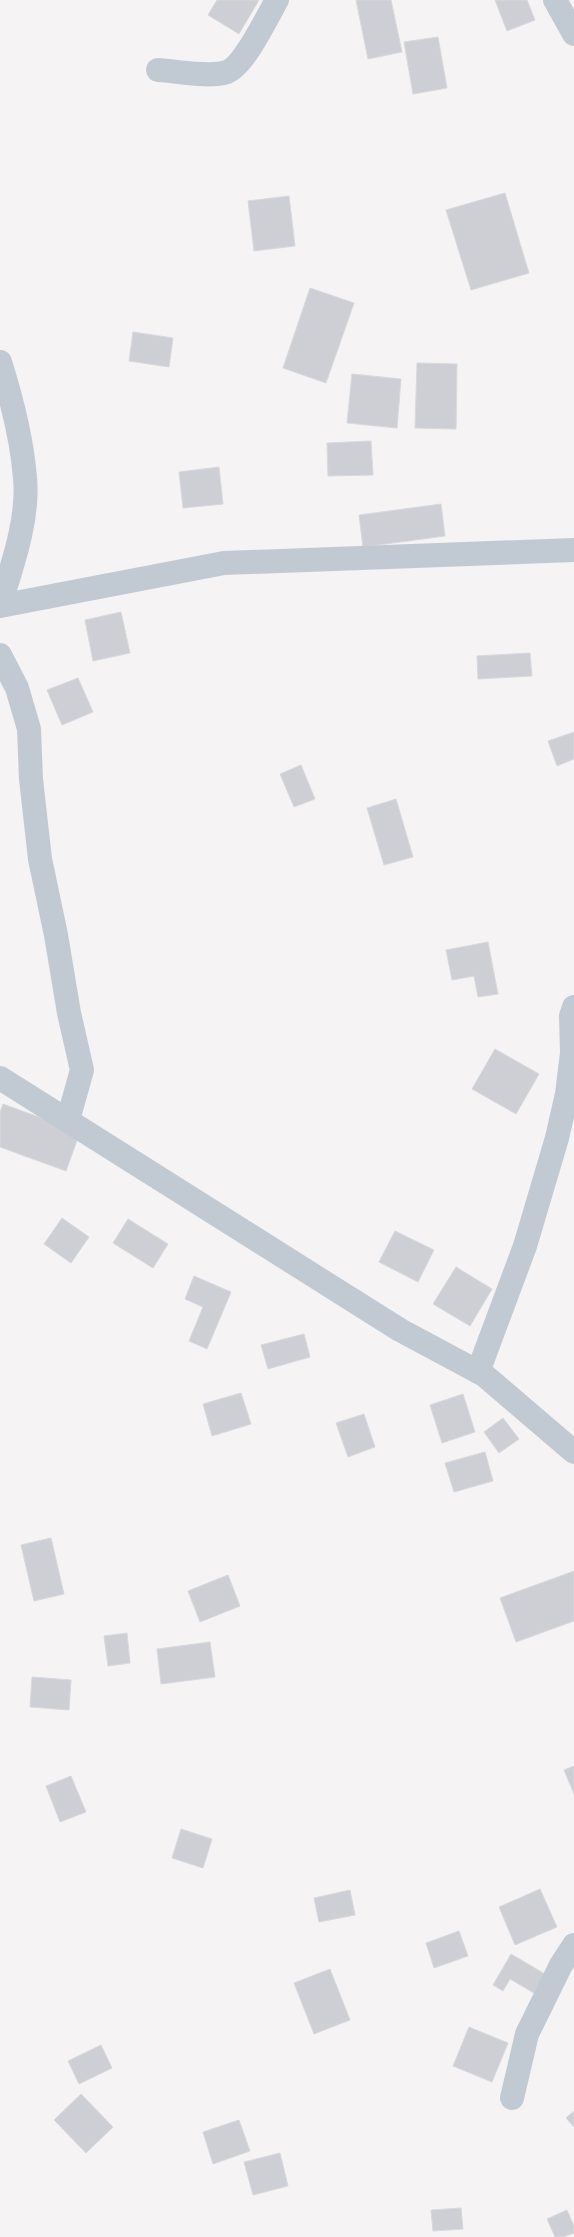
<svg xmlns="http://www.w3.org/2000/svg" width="574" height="2237" font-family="Helvetica,sans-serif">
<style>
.building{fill:#cdcfd5;stroke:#d7d9de}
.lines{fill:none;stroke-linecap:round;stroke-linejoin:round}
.minor{stroke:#c1cad2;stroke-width:24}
</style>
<rect width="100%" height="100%" fill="#f5f3f3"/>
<path class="building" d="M217 0H259L239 34 208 15Z
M356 0H391L402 52 368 59Z
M495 0H527L535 20 507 31Z
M438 37 447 88 413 94 404 42Z
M505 193 529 273 471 290 446 210Z
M289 196 295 246 254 251 248 201Z
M310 288 354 303 326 383 283 368Z
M133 332 173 338 169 367 129 361Z
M417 363 457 364 456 429 415 428Z
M352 374 401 379 397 428 347 423Z
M371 441 373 475 328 476 327 443Z
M219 467 223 504 183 508 179 472Z
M441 504 445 536 363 547 359 515Z
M121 612 130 653 93 661 85 620Z
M530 653 532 676 478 679 477 656Z
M78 678 93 712 62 725 47 690Z
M574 732V759L557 766 548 741Z
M301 765 315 799 294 807 280 774Z
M396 799 413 857 384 865 367 808Z
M488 942 498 994 478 997 474 976 452 980 446 950Z
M495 1049 539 1074 516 1114 472 1089Z
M3 1104 80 1132 66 1171 0 1147V1112Z
M62 1218 89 1237 71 1263 44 1244Z
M128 1219 168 1244 153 1268 113 1243Z
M395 1231 434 1250 418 1282 379 1262Z
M456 1267 492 1289 470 1326 433 1304Z
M194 1276 231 1292 207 1349 189 1341 203 1307 185 1299Z
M304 1334 310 1357 268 1369 261 1345Z
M241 1393 251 1424 212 1436 203 1404Z
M463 1394 475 1432 442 1443 430 1405Z
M364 1414 375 1447 348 1457 336 1423Z
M503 1418 519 1439 499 1453 484 1432Z
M485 1452 493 1481 454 1492 445 1463Z
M51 1538 64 1594 34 1601 21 1545Z
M574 1571V1621L516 1642 500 1598Z
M228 1575 240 1606 200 1622 188 1591Z
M127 1633 130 1663 108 1666 104 1636Z
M210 1642 215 1677 161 1684 157 1649Z
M32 1677 71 1680 69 1710 30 1707Z
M574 1766V1794L564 1770Z
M71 1776 86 1812 60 1822 46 1786Z
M181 1829 212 1839 203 1868 172 1858Z
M540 1889 557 1927 515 1945 499 1907Z
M350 1890 355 1915 319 1922 314 1898Z
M459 1931 468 1956 434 1968 426 1943Z
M511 1954 545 1974 534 1993 510 1979 503 1991 493 1985Z
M330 1969 350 2020 314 2034 294 1983Z
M469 2027 508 2043 492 2082 453 2066Z
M101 2045 112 2068 79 2084 68 2061Z
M81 2094 113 2127 86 2153 54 2120Z
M574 2111V2127L566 2118Z
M239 2120 250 2151 213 2164 203 2132Z
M280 2153 288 2186 253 2195 244 2162Z
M461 2208 463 2229 433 2231 431 2210Z
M567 2210 574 2226V2233L563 2237H555L547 2219Z"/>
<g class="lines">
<path class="minor" d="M555 0 574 34
M158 70C177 71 209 78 227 72 244 66 267 17 277 0
M0 362C12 400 22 438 25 478 29 519 12 566 0 605
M0 606 224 563 574 550
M0 655 17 688 29 729 31 779 40 859 56 935 69 1013 82 1070 68 1120
M0 1078 400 1330 484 1375 574 1452
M478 1372 525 1246 557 1138 567 1094 572 1053 571 1016 574 1007
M512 2098 527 2034 561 1965 574 1945"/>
</g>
</svg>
